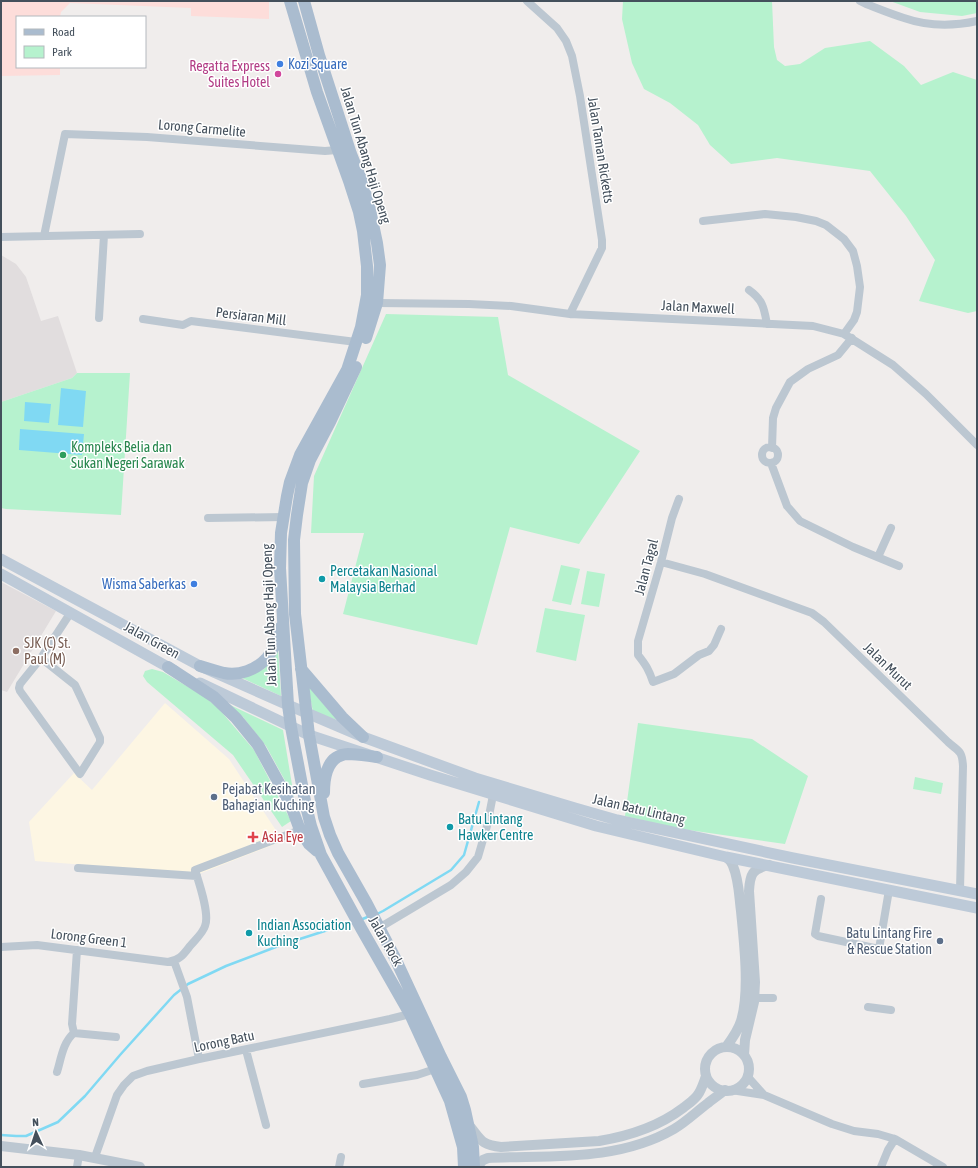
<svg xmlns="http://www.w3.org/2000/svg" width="978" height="1168" font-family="'Asap Condensed',sans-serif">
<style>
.commercial{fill:#fdf6e3}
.education{fill:#e1ddde}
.medical{fill:#fdddda}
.green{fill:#b6f2ce}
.water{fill:#80d9f3}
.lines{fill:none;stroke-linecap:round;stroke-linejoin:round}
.stream{stroke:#80d9f3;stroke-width:2.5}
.minor{stroke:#bcc7d1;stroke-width:8}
.tertiary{stroke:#bcc7d1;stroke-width:10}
.secondary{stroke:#bdcad8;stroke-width:11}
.primary{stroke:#aabccf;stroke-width:12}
.shop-dot{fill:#3f7fe0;stroke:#fff;stroke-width:1.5}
.hotel-dot{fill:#d1479c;stroke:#fff;stroke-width:1.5}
.leisure-dot{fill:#2e9e5b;stroke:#fff;stroke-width:1.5}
.culture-dot{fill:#0f9aa8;stroke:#fff;stroke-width:1.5}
.education-dot{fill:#8d6e63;stroke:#fff;stroke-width:1.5}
.service-dot{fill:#5c6f8a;stroke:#fff;stroke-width:1.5}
.health-dot{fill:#e0444e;stroke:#fff;stroke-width:1.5}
.labels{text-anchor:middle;stroke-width:3;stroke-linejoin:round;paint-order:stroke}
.shop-label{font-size:14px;fill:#366cbe;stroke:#fff;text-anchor:start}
.hotel-label{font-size:14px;fill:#b23c85;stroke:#fff;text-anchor:end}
.street-label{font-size:14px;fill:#44505c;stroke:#fff}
.leisure-label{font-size:14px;fill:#27864d;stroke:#fff;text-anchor:start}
.culture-label{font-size:14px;fill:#0d838f;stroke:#fff;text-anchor:start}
.education-label{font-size:14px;fill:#785e54;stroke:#fff;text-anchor:start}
.service-label{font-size:14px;fill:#4e5e75;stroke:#fff;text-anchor:start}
.health-label{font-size:14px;fill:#be3a42;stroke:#fff;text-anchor:start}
</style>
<rect width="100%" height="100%" fill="#f0edec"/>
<path class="commercial" d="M165 703 229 759 283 841 199 874 35 861 29 822 74 773 92 790Z"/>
<path class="education" d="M1 255 16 264 26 277 41 321 58 316 77 373 72 378 1 402Z
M1 582 56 611 7 692 1 690Z"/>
<path class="medical" d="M1 1H269V19L191 16V8L70 3 61 12 60 17H17V67H60V75L1 76Z"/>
<path class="green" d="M623 1H772L774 47 777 60 785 66 800 64 825 48 870 41 904 66 921 85 953 72 977 80V311L968 313 919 301 935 260 906 216 870 171 777 158 731 164 710 145 698 125 670 103 644 89 632 63 622 19Z
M890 1H977V13L962 16 920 12Z
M386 314 498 317 508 375 640 451 579 544 510 527 477 645 343 614 364 533H311L314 476Z
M77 373H130L121 515 6 509 1 508V402L72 378Z
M561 565 580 569 571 605 552 601Z
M587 571 605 574 599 607 581 604Z
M545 608 585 615 576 661 536 652Z
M278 649 281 696 240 677 264 669Z
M152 669 163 672 205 697 219 709 254 750 291 821 282 827 233 755 147 682 143 676 145 671Z
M308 686 337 720 313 712Z
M226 703 283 730 294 797 266 746 243 717Z
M638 723 752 739 808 776 785 844 675 828 625 816Z
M915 777 943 783 941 794 913 789Z"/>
<path class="water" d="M61 388 86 391 83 427 58 425Z
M25 402 51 404 49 423 24 421Z
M20 429 84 434 82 455 19 450Z"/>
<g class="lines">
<path class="stream" d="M377 914 383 911 451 870 464 855 479 802
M360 920 370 916
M1 1135 16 1136H26L58 1122 85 1096 120 1055 174 995 188 984 226 966 281 945 353 922"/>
<path class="minor" d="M527 1 557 28 566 41 572 56 580 96 602 240V248L570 314
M860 1 866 4C879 9 891 14 904 18 927 26 954 26 977 21
M703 221 765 214 796 217 816 221 826 225 844 239 853 251 857 266 860 287 857 312 854 320 844 334
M44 236 65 134 147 137 325 151 337 150
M1 237 140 234
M749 290C763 300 764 308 767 324
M377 303 469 304 511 306 570 314 813 326 844 334 893 365 926 394 977 445
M99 318 104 235
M143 319 183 325 191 321 356 342
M762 455a8 8 0 1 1 16 0a8 8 0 1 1-16 0Z
M772 448 773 418 776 408 790 382 808 369 838 355 852 338
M771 463 787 506 800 521 853 547 899 566
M679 499 672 518 661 562 638 641V655C646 665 649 670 653 682L674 674 699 655 709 651 714 645 721 629
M208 518 284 517
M878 557 891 528
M661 562 705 574 812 613 824 622 948 742C959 752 962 750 963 766L960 890
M41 658 75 685 100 738V742L80 774 20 691 19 688 20 684 41 658 71 612
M78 868 197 876
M821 899 815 934 818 936 879 949 889 890
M379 928 451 885 466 872 478 857 487 826 493 795
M1 947 37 945 168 962C180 960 183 955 190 946 195 940 203 933 205 926 210 914 199 883 195 870L300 830
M174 961 187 997 199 1059
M755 998H773
M868 1007 891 1010
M74 1033 72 1024 77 950
M74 1033 116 1037
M246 1050 266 1125
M57 1072C61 1059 63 1042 74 1033
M747 1076 764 1095
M363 1084 417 1075 435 1069
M731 1090 764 1095 832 1124 854 1131 878 1134 895 1139 943 1167
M95 1157 117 1095 124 1085 133 1076 147 1071 199 1059 390 1019 410 1014
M77 1167 79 1155
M339 1167 341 1157
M881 1167 888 1150 895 1139"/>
<path class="tertiary" d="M726 1047C732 1039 738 1031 741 1021 750 992 744 942 741 911 739 896 739 880 733 866 732 862 729 859 726 857
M705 1069a22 22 0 1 1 44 0a22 22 0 1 1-44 0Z
M744 1055 745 1040 754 1002 755 982 749 891C750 874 752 869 769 865
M468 1124C481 1139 480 1145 501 1147L599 1141C629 1136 658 1127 683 1108 688 1104 695 1100 699 1093 702 1088 704 1082 706 1076
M1 1146 79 1155 140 1167
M477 1167 483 1160 488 1158C550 1155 617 1162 674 1129 686 1122 696 1112 708 1103 713 1099 719 1095 725 1090"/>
<path class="secondary" d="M1 559 200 666 288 705 363 737 475 778 575 808 617 820 793 858 977 894
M1 574 175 671
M200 683 309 735 430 775 596 826 726 857 977 908"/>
<path class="primary" d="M290 1 317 92 349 181 359 212 363 231 367 266V295L361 327 347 370 300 455 290 482 287 496 281 533 280 568 288 705 291 727 306 806 311 826 321 855 361 928 410 1014 450 1101 463 1147 464 1167
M304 1 319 55 351 154 361 179 370 210 377 243 380 265 377 303 366 338
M356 367 330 422 310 460 302 483 297 515 294 540 295 614 309 735 324 817 330 835 338 853 367 904 395 958 441 1057 461 1097 465 1110 473 1147 474 1167
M200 666C207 668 216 671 224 673 239 676 256 670 267 658 274 650 278 638 281 627
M168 667 214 697 236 718 258 745 290 803 300 830 309 844 317 851
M301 669 342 717 363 737
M324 793C324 777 327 755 348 754 357 754 368 756 377 757"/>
</g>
<g class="shop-dot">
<circle cx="280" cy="64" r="4"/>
<circle cx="194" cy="584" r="4"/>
</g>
<circle class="hotel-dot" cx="278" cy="74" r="4"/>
<circle class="leisure-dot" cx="63" cy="455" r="4"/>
<g class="culture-dot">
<circle cx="322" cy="579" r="4"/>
<circle cx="450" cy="827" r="4"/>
<circle cx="249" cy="933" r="4"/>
</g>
<circle class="education-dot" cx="16" cy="651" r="4"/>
<g class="service-dot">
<circle cx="214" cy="797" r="4"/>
<circle cx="940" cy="941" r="4"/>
</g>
<path class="health-dot" d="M251 831h4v4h4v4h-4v4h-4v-4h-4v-4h4z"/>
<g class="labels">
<g class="shop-label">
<text x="288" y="69">Kozi Square</text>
<text x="186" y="589" text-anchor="end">Wisma Saberkas</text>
</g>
<g class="hotel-label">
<text x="270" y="71">Regatta Express<tspan x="270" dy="16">Suites Hotel</tspan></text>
</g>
<g class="street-label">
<text transform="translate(202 128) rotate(5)" y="5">Lorong Carmelite</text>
<text transform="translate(601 150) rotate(81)" y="5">Jalan Taman Ricketts</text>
<text transform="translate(366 155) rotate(73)" y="5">Jalan Tun Abang Haji Openg</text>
<text transform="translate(698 307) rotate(3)" y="5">Jalan Maxwell</text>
<text transform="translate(251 316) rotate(7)" y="5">Persiaran Mill</text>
<text transform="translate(646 567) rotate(-75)" y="5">Jalan Tagal</text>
<text transform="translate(269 615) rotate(-92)" y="5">Jalan Tun Abang Haji Openg</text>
<text transform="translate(152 640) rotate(29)" y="5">Jalan Green</text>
<text transform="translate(888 666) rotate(44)" y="5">Jalan Murut</text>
<text transform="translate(639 809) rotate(13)" y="5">Jalan Batu Lintang</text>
<text transform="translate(89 938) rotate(7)" y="5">Lorong Green 1</text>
<text transform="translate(386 941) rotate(60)" y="5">Jalan Rock</text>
<text transform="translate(224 1041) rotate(-12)" y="5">Lorong Batu</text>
</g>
<g class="leisure-label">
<text x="71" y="452">Kompleks Belia dan<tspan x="71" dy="16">Sukan Negeri Sarawak</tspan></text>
</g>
<g class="culture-label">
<text x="330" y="576">Percetakan Nasional<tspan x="330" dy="16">Malaysia Berhad</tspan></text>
<text x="458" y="824">Batu Lintang<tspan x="458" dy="16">Hawker Centre</tspan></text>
<text x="257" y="930">Indian Association<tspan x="257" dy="16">Kuching</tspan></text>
</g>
<g class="education-label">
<text x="24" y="648">SJK (C) St.<tspan x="24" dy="16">Paul (M)</tspan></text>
</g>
<g class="service-label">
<text x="222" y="794">Pejabat Kesihatan<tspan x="222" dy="16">Bahagian Kuching</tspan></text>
<text x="932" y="938" text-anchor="end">Batu Lintang Fire<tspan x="932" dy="16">&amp; Rescue Station</tspan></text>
</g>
<g class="health-label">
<text x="262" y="842">Asia Eye</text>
</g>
</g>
<rect width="978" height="1168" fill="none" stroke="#44505c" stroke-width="4"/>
<rect x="16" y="16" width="130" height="52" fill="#ffffff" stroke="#b4b9be"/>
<rect x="24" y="29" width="20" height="6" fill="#aabccf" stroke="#b4b9be"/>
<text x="52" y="36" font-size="12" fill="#44505c">Road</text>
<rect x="24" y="46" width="20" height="12" fill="#b6f2ce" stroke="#b4b9be"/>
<text x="52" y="56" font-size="12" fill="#44505c">Park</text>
<g transform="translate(36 1132) rotate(357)" stroke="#ffffff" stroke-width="3" paint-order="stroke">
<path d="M0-3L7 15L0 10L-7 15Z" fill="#44505c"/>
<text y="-6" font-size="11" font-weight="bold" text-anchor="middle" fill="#44505c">N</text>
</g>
</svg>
